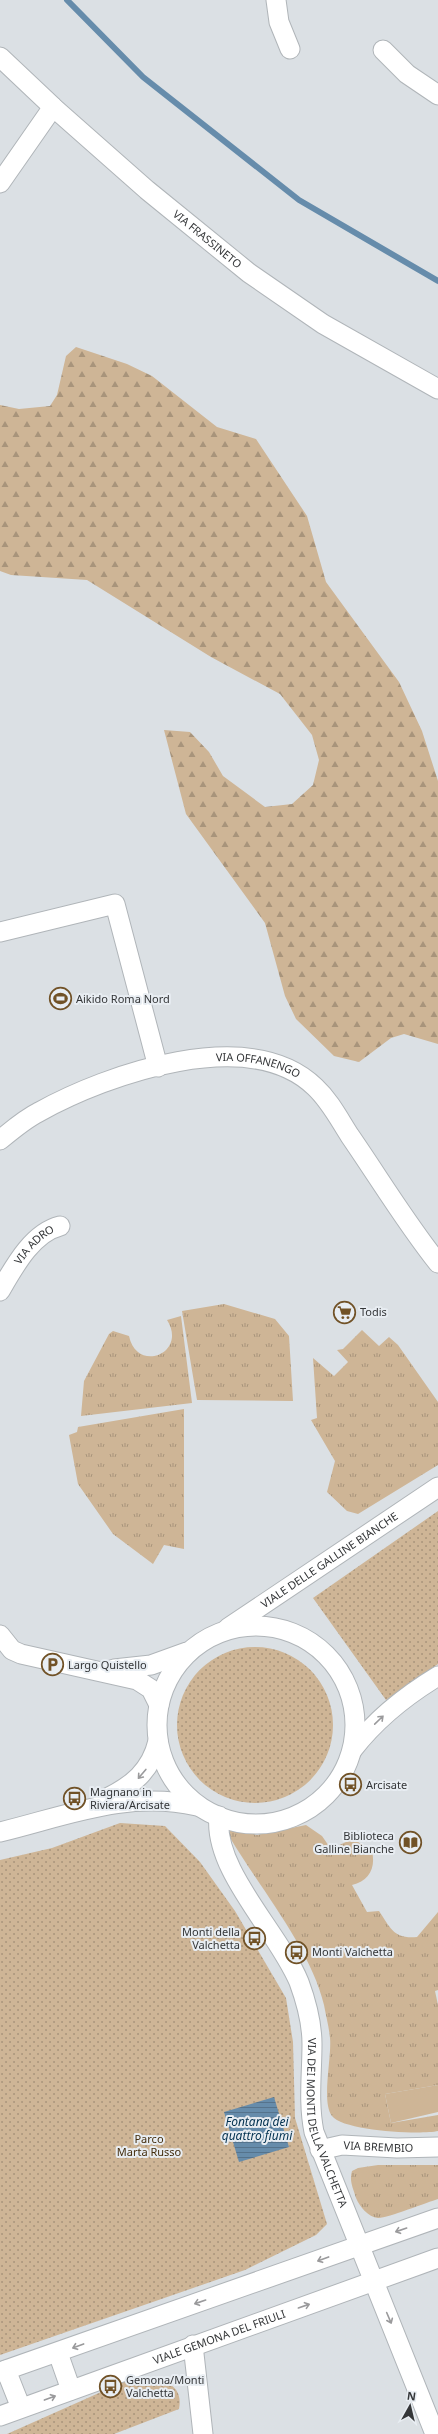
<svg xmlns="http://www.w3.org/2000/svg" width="438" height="2434" font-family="'Noto Sans',sans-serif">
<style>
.grass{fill:url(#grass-tufts)}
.forest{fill:url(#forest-firs)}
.park{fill:url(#park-dots)}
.garden{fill:#ceb596}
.water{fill:url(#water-rules)}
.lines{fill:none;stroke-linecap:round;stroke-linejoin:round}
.stream{stroke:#668cab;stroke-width:6}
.minor-casing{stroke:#b0b5b9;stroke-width:21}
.minor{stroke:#fff;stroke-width:19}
.oneway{stroke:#9a9a9c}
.labels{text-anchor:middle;stroke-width:4;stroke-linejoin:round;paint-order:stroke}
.street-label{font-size:11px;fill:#343638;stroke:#e8edf2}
.poi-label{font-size:11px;fill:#343638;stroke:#e8edf2;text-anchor:start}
.park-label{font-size:11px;fill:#432d0d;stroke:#e8edf2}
.water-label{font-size:12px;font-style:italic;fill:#00304f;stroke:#e8edf2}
</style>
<defs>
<pattern id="grass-tufts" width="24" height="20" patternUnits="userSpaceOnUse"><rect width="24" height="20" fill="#ceb596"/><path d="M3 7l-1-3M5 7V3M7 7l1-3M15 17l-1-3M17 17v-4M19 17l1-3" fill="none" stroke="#a8947b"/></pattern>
<pattern id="forest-firs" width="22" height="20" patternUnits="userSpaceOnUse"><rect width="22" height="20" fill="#ceb596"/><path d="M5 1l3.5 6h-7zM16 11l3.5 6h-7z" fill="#a8947b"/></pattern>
<pattern id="park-dots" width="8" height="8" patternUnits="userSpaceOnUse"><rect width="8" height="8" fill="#ceb596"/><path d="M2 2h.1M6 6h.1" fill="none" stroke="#a8947b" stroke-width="1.8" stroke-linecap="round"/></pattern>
<pattern id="water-rules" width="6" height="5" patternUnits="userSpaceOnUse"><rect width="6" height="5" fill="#668cab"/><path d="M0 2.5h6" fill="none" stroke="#55738c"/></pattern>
</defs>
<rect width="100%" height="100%" fill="#dbe0e4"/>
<path class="grass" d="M224 1304 275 1319 289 1336 293 1401 197 1400 182 1311Z
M181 1316 192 1403 81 1416 84 1381 109 1334 113 1331 129 1336C137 1374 188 1353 167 1320Z
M362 1330 379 1346 389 1337 398 1345 438 1402V1465L358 1514 347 1511 327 1492 335 1461 311 1420 317 1418 313 1358 334 1376 348 1362 337 1350 343 1349Z
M184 1409V1549L164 1545 153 1564 113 1534 78 1484 69 1435 77 1432 78 1427Z
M306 1825 322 1836 331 1849 348 1841 355 1840 372 1851C376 1868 369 1881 352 1885L367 1912 379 1911C391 1929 394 1939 417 1937L438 1912V1990L435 1991 438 2005V2085L385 2094 391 2123 438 2115V2131C420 2135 343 2131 332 2116 321 2102 332 2057 330 2038 329 2027 326 2016 324 2005 311 1949 259 1887 229 1836L230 1829 233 1828 257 1835Z
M378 2165H438V2199C428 2202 385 2219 378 2218 368 2217 360 2207 356 2198 353 2188 349 2181 352 2171L358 2168Z"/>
<path class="forest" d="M76 347 127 364 152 376 217 427 256 439 307 516 326 582 399 682 422 731 438 781V1044L404 1034 391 1038 359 1062 334 1056 296 1019 285 996 265 923 186 814 164 730 190 732 209 752 223 776 265 807 292 804 313 785 319 760 312 735 280 694 211 657 87 580 11 575 0 571V405L19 409 50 406 57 395 66 356Z"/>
<path class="park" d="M438 1511V1664L386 1700 313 1598Z
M177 1725a78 78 0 1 1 156 0a78 78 0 1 1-156 0Z
M120 1823 165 1826 200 1862 235 1911 286 1998 293 2042 295 2118 327 2224 316 2235 245 2270 0 2355V1860L52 1848Z
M143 2379C162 2380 184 2383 179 2409L114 2434H7L128 2380Z"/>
<path class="garden" d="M438 2085V2112L391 2123 385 2094Z"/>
<path class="water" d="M274 2097 289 2147 239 2162 224 2112Z"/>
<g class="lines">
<path class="stream" d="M67 0 143 77 299 200 438 281"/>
<defs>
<g id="minor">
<path d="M276 0 279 22 290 49"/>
<path d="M383 50 407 74 438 95"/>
<path id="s1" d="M0 57 53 107 147 190 249 273 323 324 438 389"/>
<path d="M0 183 53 107"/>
<path d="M0 932 115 904 158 1067"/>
<path id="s2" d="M0 1140C12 1130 25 1119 39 1112 107 1074 250 1024 315 1087 330 1101 339 1119 350 1136 379 1178 406 1223 438 1263"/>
<path id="s3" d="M0 1291C14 1267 32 1233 60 1226"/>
<circle cx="256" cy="1725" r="99"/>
<path id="s4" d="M228 1628 438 1487"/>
<path d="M0 1635 12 1650 21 1654 137 1680 151 1689 159 1705"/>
<path d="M114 1669 151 1665 187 1652"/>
<path d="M353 1749C377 1718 405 1696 438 1676"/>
<path d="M105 1799C132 1786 151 1771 158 1741"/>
<path id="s5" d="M219 1816C213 1870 278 1931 299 1982 306 2001 312 2024 312 2044 312 2074 308 2102 314 2132L435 2434"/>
<path d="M0 1832C66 1816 128 1790 197 1806"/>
<path id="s6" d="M320 2150 342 2145 397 2148 438 2147"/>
<path d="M193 2345 203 2434"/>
<path d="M58 2353 71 2390"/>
<path d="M6 2370 21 2408"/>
<path d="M0 2372 438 2218"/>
<path id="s7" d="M0 2416 438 2258"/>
</g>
</defs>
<use href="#minor" class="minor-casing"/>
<use href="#minor" class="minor"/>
</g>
<defs><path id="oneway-shaft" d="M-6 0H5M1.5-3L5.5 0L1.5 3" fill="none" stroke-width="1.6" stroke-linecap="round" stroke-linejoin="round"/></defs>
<g class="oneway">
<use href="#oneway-shaft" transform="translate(379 1720) rotate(-44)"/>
<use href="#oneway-shaft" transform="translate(142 1774) rotate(130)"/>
<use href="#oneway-shaft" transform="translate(401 2230) rotate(161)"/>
<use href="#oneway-shaft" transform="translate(323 2259) rotate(160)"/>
<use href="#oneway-shaft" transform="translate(200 2302) rotate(161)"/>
<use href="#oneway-shaft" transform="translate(304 2306) rotate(-19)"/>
<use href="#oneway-shaft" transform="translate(389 2318) rotate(67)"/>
<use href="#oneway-shaft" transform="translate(78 2346) rotate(160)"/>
<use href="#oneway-shaft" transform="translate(50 2398) rotate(-20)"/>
</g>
<defs>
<symbol id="stadium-ring" viewBox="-11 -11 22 22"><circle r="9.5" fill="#e8edf2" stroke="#715227" stroke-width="1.5"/><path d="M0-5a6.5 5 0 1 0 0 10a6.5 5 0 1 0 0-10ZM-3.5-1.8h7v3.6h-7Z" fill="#715227"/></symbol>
<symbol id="supermarket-ring" viewBox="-11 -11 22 22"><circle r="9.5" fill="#e8edf2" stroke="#715227" stroke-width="1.5"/><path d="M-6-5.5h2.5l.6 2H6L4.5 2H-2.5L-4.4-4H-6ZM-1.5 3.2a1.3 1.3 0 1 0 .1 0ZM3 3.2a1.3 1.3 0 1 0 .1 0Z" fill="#715227"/></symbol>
<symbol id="parking-ring" viewBox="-11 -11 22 22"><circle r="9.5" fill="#e8edf2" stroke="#715227" stroke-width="1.5"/><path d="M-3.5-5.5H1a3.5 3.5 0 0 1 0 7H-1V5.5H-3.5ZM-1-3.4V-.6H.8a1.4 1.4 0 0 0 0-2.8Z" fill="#715227"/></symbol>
<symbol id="bus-ring" viewBox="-11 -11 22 22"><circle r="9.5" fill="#e8edf2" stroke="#715227" stroke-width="1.5"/><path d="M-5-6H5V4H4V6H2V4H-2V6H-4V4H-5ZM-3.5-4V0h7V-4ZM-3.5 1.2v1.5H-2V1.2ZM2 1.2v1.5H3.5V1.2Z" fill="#715227"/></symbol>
<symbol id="library-ring" viewBox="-11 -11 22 22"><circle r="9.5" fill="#e8edf2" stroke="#715227" stroke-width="1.5"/><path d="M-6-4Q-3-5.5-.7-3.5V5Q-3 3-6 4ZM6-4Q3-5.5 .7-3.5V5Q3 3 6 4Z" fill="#715227"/></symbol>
</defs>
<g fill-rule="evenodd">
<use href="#stadium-ring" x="48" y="986" width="25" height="25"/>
<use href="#supermarket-ring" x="332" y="1300" width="25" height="25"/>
<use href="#parking-ring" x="40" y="1652" width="25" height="25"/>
<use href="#bus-ring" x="338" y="1772" width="25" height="25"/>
<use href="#bus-ring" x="62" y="1786" width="25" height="25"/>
<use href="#library-ring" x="398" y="1830" width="25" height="25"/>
<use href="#bus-ring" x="242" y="1926" width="25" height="25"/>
<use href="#bus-ring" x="284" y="1940" width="25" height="25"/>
<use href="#bus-ring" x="98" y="2374" width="25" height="25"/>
</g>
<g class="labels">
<g class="street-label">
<text dy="4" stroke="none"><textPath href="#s1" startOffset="276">VIA FRASSINETO</textPath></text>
<text dy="4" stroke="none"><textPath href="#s2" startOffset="278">VIA OFFANENGO</textPath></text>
<text dy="4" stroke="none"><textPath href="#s3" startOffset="58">VIA ADRO</textPath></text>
<text dy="4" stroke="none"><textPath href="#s4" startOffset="122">VIALE DELLE GALLINE BIANCHE</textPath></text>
<text dy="4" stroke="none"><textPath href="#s5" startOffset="332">VIA DEI MONTI DELLA VALCHETTA</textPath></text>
<text dy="4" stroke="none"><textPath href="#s6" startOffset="59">VIA BREMBIO</textPath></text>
<text dy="4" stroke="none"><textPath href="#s7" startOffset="233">VIALE GEMONA DEL FRIULI</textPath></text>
</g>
<g class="poi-label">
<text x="76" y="1003">Aikido Roma Nord</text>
<text x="360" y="1316">Todis</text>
<text x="68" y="1669">Largo Quistello</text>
<text x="366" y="1789">Arcisate</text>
<text x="90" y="1796">Magnano in<tspan x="90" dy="13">Riviera/Arcisate</tspan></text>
<text x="394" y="1840" text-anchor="end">Biblioteca<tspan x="394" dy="13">Galline Bianche</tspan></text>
<text x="240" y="1936" text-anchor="end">Monti della<tspan x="240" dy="13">Valchetta</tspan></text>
<text x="312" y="1956">Monti Valchetta</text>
<text x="126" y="2384">Gemona/Monti<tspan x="126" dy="13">Valchetta</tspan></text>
</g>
<g class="park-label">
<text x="149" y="2143">Parco<tspan x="149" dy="13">Marta Russo</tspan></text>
</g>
<g class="water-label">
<text x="257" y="2126">Fontana dei<tspan x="257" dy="14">quattro fiumi</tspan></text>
</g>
</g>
<g transform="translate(410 2406) rotate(8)" stroke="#e8edf2" stroke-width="3" paint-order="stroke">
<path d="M0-3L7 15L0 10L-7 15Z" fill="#343638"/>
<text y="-6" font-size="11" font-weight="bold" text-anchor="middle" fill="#343638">N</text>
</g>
</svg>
